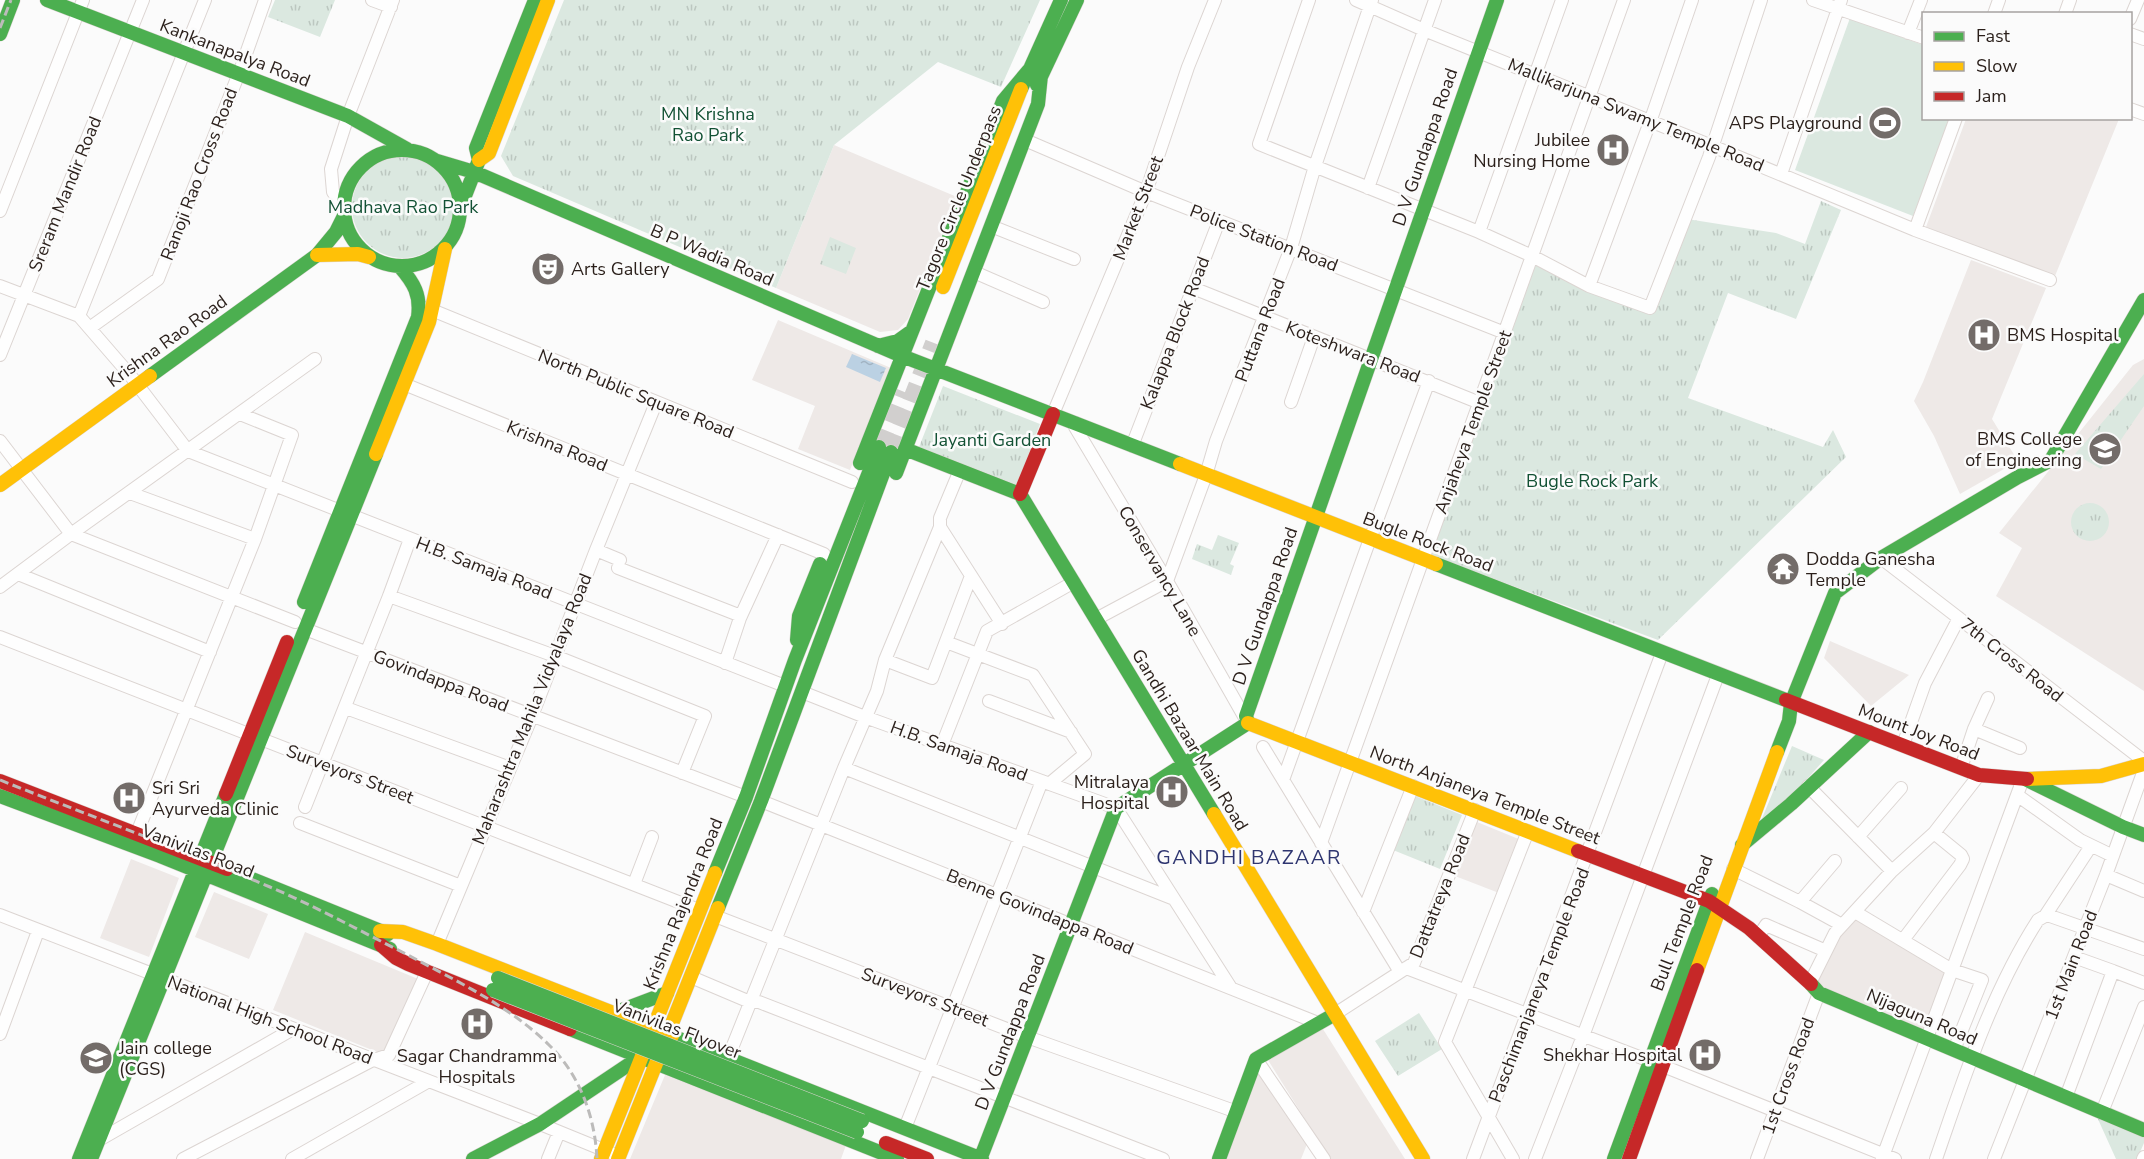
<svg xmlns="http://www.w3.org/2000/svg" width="2144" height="1159" font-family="'Nunito Sans',sans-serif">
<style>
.built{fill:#eee9e7}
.grass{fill:url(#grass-tufts)}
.pitch{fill:#dbe8e0}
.water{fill:url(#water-ripples)}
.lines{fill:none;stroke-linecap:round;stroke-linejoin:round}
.primary-tunnel{stroke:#d1cfce;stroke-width:18;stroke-dasharray:18 9;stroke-linecap:butt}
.street-casing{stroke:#dcd5d2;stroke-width:14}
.fast-casing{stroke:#dcd5d2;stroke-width:15}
.slow-casing{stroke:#dcd5d2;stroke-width:15}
.jam-casing{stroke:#dcd5d2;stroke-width:15}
.street{stroke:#fefefe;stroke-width:12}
.fast{stroke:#4caf50;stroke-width:14}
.slow{stroke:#ffc107;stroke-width:14}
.jam{stroke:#c62828;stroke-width:14}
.rail{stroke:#bcbbba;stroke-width:3;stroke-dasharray:9 4.5;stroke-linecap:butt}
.fast-bridge-casing{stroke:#dcd5d2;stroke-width:15;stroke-linecap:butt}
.fast-bridge{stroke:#4caf50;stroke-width:14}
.labels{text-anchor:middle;stroke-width:5;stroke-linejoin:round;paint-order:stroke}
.street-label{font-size:18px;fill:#2a1f1a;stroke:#fbfbfb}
.park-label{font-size:18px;fill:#125134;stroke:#fbfbfb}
.poi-label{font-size:18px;fill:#2a1f1a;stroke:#fbfbfb;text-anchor:end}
.neighbourhood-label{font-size:20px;letter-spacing:1.5px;fill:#2e3570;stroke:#fbfbfb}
</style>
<defs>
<pattern id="grass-tufts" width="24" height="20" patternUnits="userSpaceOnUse" patternTransform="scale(1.5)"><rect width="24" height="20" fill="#dbe8e0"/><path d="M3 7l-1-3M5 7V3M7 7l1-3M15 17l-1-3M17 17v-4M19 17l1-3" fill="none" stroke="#bcc7c0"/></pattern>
<pattern id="water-ripples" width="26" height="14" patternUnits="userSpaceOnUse" patternTransform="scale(1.5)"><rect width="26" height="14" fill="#bbd1e3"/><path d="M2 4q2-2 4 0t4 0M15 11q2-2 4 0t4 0" fill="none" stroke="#a1b3c2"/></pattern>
</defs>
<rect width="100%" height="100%" fill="#fbfbfb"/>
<path class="built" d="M1966 119H2119L2055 276 1926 227Z
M834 145 957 197 908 319 898 330 880 332 776 288Z
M1971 260 2046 288 1992 419 2018 461 1960 494 1934 436 1914 401 1923 382Z
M778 320 891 368 850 470 798 449 815 406 752 380Z
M2144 359V691L1996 596 2022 548 1999 533 2133 365Z
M1830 641 1909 675 1871 706 1824 658Z
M1477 822 1521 840 1499 893 1455 876Z
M131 859 179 878 149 957 100 938Z
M214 892 268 914 249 959 195 937Z
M1856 914 1949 970 1925 1035 1829 993 1814 980 1839 934Z
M305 932 418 979 387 1056 273 1010Z
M1321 1026 1405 1159H1330L1268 1060Z
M1259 1068 1307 1144 1301 1159H1225Z
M665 1075 846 1145 841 1159H630Z"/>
<path class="grass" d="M275 0H335L320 37 268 17Z
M564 0H1040L1001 87 938 62 834 145 776 288 513 176 501 156Z
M352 207a51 51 0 1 1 102 0a51 51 0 1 1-102 0Z
M1821 201 1841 210 1796 319 1728 293 1688 398 1823 447 1833 430 1846 457 1658 640 1430 555 1537 261 1652 311 1687 219 1776 233 1805 244Z
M830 237 856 248 846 274 820 264Z
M2144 374V406L2101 469 2075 454Z
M943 386 1040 424 1017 485 919 447Z
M2071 522a19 19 0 1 1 38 0a19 19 0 1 1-38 0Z
M1218 535 1239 543 1230 564 1234 566 1231 575 1192 559 1197 544 1212 550Z
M1792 746 1824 760 1793 795 1758 828Z
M1415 796 1462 815 1440 869 1393 850Z
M1419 1013 1442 1049 1398 1076 1375 1041Z
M2097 1117 2144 1134V1143L2137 1159H2116Z"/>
<path class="pitch" d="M1850 18 1923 45 1924 118 1950 119 1913 216 1795 170Z"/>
<path class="water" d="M852 354 886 368 880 382 846 367Z"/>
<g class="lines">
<path class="primary-tunnel" d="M879 447 902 391
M891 452 934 343"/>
<defs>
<path id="street" d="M372 0 391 7
M1309 0 1259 144 1479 232 1532 256 1589 286 1650 308 1709 157 1761 0
M1356 0 1424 30 1712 146 1915 230 2050 280
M1813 0 1924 38
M1994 14 1999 0
M2065 14 2070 0
M2130 19 2138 0
M1908 33 1921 0
M2130 34 2144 39
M2130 109 2144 114
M1025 140 1146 192 1505 333
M1781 174 1841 0
M1368 188 1435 0
M343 206 333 192 331 169 348 116 393 0
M0 211 83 0
M991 226 1074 259
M1915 230 1956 118
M1479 232 1562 0
M974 272 1043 302
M0 286 79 316 130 375 188 451 785 686
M1589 286 1650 122 1692 0
M1193 288 1480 403
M427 308 852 482
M79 316 205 0
M91 327 158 279 241 68 265 0
M0 355 143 0
M404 384 824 554
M1291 402 1314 337
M1053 414 1146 192 1188 67 1215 0
M1076 423 1075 427 1167 581 1245 718
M0 441 71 534 295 622
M1132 446 1219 221
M130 493 255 539
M940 527 1002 624
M596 550 620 560
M1881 558 2144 761
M618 568 741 616
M18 574 210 652
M0 587 71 534 315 359
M389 596 555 656 705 716 682 773
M1096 619 1167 581 1206 475 1216 441 1291 248 1315 166 1372 0
M305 629 746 797
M0 637 699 910
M946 642 1033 675 1085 754 1049 784
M885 660 932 678 971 576
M725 663 740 618 778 535
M802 692 865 717 1116 808 1231 988
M989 701 1071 732
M346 708 510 768
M1974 729 2020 748
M942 745 987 631 1074 582
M1903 745 1925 683 1959 618
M1263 747 1400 972
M844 768 1174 899
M1961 768 1974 729 1988 698
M1283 780 1370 539 1429 381
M1808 786 1892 871
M2017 795 2080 840 2113 856
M761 801 1318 1023
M305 807 389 596 410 539
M300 823 461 886
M137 833 255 539 292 435 240 414
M1858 837 1901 788
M1321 843 1624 0
M1733 869 1800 902 1842 925
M2106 875 2144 891
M634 884 652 837
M1800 902 1835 861
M1363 912 1413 786
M1855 912 1952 970 1982 980 1954 1050
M0 915 540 1124 611 1153
M715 916 1030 1038 1237 1112
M2045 916 2091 846
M1758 937 1766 925 1826 951
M1903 940 1960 865 1963 859 1961 855 1934 833
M437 944 532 716 596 550 656 403
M1406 968 1663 1066 1895 1159
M2113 971 2144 983
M691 977 750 1002H759L1163 1159
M1810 983 1835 933 1892 871 1934 833 1979 775
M1335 1014 1414 963 1475 810
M0 1034 38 931
M728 1058 844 768 877 691 885 660 940 527V518L960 470
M1256 1059 1324 1159
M2066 1097 2113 971 2074 957
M2102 1112 2144 1007
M905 1128 1042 781
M99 1140 293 1029
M183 1159 371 1061 389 1055 427 972
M292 1159 429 1081
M548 1159 559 1132
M1473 1159 1662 653
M1513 1159 1445 1042 1528 831
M1535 1159 1583 1036 1718 675
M1757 1159 1819 993
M1882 1159 2023 779
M1936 1159C1964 1078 1991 993 2038 920L2045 916H2050L2144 949
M1994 1159 2106 875 2144 770
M2143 1159 2144 1157"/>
<path id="fast" d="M47 0 348 116 407 149
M0 34 13 0
M1037 85 1077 0
M1021 89 1061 0
M344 208a58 58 0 1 1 116 0a58 58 0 1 1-116 0Z
M437 161 474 172 902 356 1180 464
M461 206 479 160 476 148 535 0
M878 346 898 341 912 331
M150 376 317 255 336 232 344 216
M905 449 1020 494
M860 463 1003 101 1029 70
M896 473 1038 104 1041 75
M1020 494 1214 814
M1436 564 1786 700
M304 602 418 317C421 295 414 283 400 267
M797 640 799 616 820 564
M1248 723 1246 716 1497 0
M1777 752 1789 721 1791 703 1835 593 1881 558 2018 477 2051 460 2144 300
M2027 780 2123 827 2144 835
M0 796 160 856 390 949
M1742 845 1791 804 1869 732
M227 869 388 934
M715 873 746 797 795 660 879 447
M718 908 761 801 891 452
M1811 984 1819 993 2144 1130
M614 1013 667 993
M570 1029 897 1159
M672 1036 982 1159
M981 1157 1116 808 1248 723
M79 1159 226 794
M91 1159 376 454
M473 1159 540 1124 640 1057
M1219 1159 1256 1059 1335 1014
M1614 1159 1712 894"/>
<path id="slow" d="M479 160 489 153 548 0
M317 255 358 254 369 257
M943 287 1021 89
M376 454 429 322 445 249
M1180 464 1436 564
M0 485 150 376
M1248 723 1578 851
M2027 779 2101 776 2144 764
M1214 814 1423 1159
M380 931 403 932 437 944 672 1036
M1697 970 1777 752
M601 1159 715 873
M618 1159 718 908"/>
<path id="jam" d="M1020 494 1053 414
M1786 700 1979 775 2027 779
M0 781 227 869
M226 794 287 642
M1578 851 1709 901 1749 928 1811 984
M381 945 396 958 408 964 570 1029
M886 1143 927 1159
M1629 1159 1697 970"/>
</defs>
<use href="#street" class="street-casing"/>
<use href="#fast" class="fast-casing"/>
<use href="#slow" class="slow-casing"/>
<use href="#jam" class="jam-casing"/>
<use href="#street" class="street"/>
<use href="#fast" class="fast"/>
<use href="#slow" class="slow"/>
<use href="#jam" class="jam"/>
<path class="rail" d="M0 28 11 0
M0 780C90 816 181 849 270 887 317 907 362 932 408 955 456 981 510 1006 549 1045 580 1075 595 1117 597 1159"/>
<defs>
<path id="fast-bridge" d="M498 978 862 1121
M493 990 857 1132"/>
</defs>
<use href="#fast-bridge" class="fast-bridge-casing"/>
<use href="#fast-bridge" class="fast-bridge"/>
</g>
<defs>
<symbol id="stadium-disc" viewBox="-11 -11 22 22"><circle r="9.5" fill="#736c69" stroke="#fbfbfb"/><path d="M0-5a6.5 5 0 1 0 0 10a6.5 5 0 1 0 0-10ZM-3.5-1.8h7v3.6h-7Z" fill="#fff"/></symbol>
<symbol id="hospital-disc" viewBox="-11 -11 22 22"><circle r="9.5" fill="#736c69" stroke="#fbfbfb"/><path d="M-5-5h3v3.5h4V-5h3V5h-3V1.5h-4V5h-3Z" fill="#fff"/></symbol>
<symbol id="theatre-disc" viewBox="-11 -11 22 22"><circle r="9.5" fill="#736c69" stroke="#fbfbfb"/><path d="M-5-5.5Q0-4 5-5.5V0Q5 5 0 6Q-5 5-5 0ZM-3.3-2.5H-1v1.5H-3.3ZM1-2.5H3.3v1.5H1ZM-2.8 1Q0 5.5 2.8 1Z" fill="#fff"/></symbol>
<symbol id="university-disc" viewBox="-11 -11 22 22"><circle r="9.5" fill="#736c69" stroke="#fbfbfb"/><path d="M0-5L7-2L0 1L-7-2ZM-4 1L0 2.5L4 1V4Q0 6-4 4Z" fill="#fff"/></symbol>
<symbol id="temple-disc" viewBox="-11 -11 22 22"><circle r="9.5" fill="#736c69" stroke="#fbfbfb"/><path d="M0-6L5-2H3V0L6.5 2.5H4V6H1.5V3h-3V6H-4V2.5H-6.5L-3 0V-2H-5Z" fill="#fff"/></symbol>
</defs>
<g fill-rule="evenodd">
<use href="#stadium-disc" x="1866" y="104" width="38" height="38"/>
<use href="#hospital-disc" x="1594" y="131" width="38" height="38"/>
<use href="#theatre-disc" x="529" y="250" width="38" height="38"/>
<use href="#hospital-disc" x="1965" y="316" width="38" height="38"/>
<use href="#university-disc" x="2086" y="430" width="38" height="38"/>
<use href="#temple-disc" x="1764" y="550" width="38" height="38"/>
<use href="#hospital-disc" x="1153" y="773" width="38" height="38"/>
<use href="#hospital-disc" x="110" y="779" width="38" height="38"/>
<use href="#hospital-disc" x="458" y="1005" width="38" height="38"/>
<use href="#hospital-disc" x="1686" y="1036" width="38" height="38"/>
<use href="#university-disc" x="77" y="1039" width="38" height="38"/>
</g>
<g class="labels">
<g class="street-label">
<text transform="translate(235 53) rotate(21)" y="6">Kankanapalya Road</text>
<text transform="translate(1636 115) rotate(22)" y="6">Mallikarjuna Swamy Temple Road</text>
<text transform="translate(1425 147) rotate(-71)" y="6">D V Gundappa Road</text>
<text transform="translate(199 174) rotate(-69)" y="6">Ranoji Rao Cross Road</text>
<text transform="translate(65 194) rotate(-68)" y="6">Sreram Mandir Road</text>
<text transform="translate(959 198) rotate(-68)" y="6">Tagore Circle Underpass</text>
<text transform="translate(1138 208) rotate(-69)" y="6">Market Street</text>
<text transform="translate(1264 238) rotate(21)" y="6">Police Station Road</text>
<text transform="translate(712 255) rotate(23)" y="6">B P Wadia Road</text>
<text transform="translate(1260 330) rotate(-69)" y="6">Puttana Road</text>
<text transform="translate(1175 333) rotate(-69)" y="6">Kalappa Block Road</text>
<text transform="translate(167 341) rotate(-36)" y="6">Krishna Rao Road</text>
<text transform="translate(1353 352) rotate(21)" y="6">Koteshwara Road</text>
<text transform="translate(636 394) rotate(22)" y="6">North Public Square Road</text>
<text transform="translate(1473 422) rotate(-70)" y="6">Anjaheya Temple Street</text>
<text transform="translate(557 446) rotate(22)" y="6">Krishna Road</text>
<text transform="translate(1428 542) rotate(21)" y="6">Bugle Rock Road</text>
<text transform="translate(484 568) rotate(21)" y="6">H.B. Samaja Road</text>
<text transform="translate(1160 571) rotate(60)" y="6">Conservancy Lane</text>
<text transform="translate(1265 606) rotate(-71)" y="6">D V Gundappa Road</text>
<text transform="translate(2012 660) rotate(38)" y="6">7th Cross Road</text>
<text transform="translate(441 681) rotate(21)" y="6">Govindappa Road</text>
<text transform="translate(532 709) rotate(-68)" y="6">Maharashtra Mahila Vidyalaya Road</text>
<text transform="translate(1919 732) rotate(21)" y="6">Mount Joy Road</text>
<text transform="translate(1190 740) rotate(59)" y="6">Gandhi Bazaar Main Road</text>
<text transform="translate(959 751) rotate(20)" y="6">H.B. Samaja Road</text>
<text transform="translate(350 774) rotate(21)" y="6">Surveyors Street</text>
<text transform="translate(1485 795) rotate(21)" y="6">North Anjaneya Temple Street</text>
<text transform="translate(198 851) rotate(21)" y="6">Vanivilas Road</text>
<text transform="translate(1440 896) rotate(-68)" y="6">Dattatreya Road</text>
<text transform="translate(683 904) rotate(-68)" y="6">Krishna Rajendra Road</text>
<text transform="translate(1040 912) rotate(22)" y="6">Benne Govindappa Road</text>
<text transform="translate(1682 923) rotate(-69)" y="6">Bull Temple Road</text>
<text transform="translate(2071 965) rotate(-69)" y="6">1st Main Road</text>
<text transform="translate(1539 985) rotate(-69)" y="6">Paschimanjaneya Temple Road</text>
<text transform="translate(925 997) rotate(21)" y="6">Surveyors Street</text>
<text transform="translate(1922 1017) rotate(23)" y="6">Nijaguna Road</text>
<text transform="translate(270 1020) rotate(21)" y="6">National High School Road</text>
<text transform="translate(677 1029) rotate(21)" y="6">Vanivilas Flyover</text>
<text transform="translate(1010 1032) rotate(-69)" y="6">D V Gundappa Road</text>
<text transform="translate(1788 1076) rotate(-70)" y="6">1st Cross Road</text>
</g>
<g class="park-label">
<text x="708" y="120">MN Krishna<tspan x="708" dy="21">Rao Park</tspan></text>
<text x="403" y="213">Madhava Rao Park</text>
<text x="992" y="446">Jayanti Garden</text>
<text x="1592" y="487">Bugle Rock Park</text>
</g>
<g class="poi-label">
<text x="1862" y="129">APS Playground</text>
<text x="1590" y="146">Jubilee<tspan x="1590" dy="21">Nursing Home</tspan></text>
<text x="571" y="275" text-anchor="start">Arts Gallery</text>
<text x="2007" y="341" text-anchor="start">BMS Hospital</text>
<text x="2082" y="445">BMS College<tspan x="2082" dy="21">of Engineering</tspan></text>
<text x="1806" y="565" text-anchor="start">Dodda Ganesha<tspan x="1806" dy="21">Temple</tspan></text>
<text x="1149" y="788">Mitralaya<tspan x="1149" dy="21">Hospital</tspan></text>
<text x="152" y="794" text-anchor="start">Sri Sri<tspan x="152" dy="21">Ayurveda Clinic</tspan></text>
<text x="119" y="1054" text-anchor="start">Jain college<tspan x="119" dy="21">(CGS)</tspan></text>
<text x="1682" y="1061">Shekhar Hospital</text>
<text x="477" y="1062" text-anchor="middle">Sagar Chandramma<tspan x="477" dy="21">Hospitals</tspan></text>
</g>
<g class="neighbourhood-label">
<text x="1249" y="864">GANDHI BAZAAR</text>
</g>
</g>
<rect x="1922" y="12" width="210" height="108" fill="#fbfbfb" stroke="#a7a3a1" stroke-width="1.5"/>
<rect x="1934" y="32" width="30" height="9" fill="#4caf50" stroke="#a7a3a1" stroke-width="1.5"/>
<text x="1976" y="42" font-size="18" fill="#2a1f1a">Fast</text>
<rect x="1934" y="62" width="30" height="9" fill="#ffc107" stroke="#a7a3a1" stroke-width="1.5"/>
<text x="1976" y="72" font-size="18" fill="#2a1f1a">Slow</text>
<rect x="1934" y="92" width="30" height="9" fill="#c62828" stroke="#a7a3a1" stroke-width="1.5"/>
<text x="1976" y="102" font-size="18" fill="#2a1f1a">Jam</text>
</svg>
